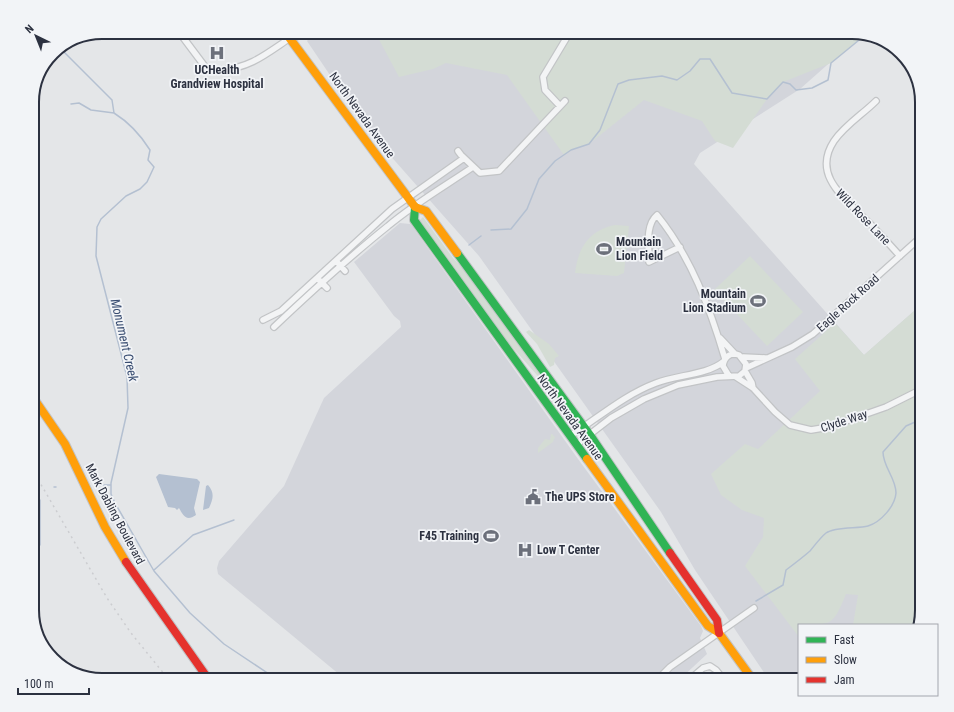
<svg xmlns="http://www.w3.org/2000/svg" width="954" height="712" font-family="'Roboto Condensed',sans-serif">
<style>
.built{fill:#d3d5db}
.green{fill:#d4dcd4}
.water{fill:#b4c0d1}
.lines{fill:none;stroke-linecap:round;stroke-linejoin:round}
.stream{stroke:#b4c0d1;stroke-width:1.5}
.street-casing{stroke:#c2c4c6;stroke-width:8}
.fast-casing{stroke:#c2c4c6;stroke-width:10}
.slow-casing{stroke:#c2c4c6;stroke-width:10}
.jam-casing{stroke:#c2c4c6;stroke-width:10}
.street{stroke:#f3f4f5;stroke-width:5.5}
.fast{stroke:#30b455;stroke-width:8}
.slow{stroke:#ff9f0a;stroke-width:8}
.jam{stroke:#e5322d;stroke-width:8}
.rail{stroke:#cccdd0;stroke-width:1.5;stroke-dasharray:2 4;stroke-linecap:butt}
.labels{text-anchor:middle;stroke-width:3.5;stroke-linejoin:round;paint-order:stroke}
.poi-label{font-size:12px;font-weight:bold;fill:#2c3140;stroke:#f2f4f7;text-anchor:start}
.street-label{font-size:12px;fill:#2c3140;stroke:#f2f4f7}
.water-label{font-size:13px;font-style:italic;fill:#394d71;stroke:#f2f4f7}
.rim{fill:none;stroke:#2c3140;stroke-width:2}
</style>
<rect width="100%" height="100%" fill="#e4e6e8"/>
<path class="built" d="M314 32H852L861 35 800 89 700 153 694 164 864 355 922 304V610L917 625H799V680H769L695 570 661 512 479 256 365 127 307 41Z
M400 223 410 224 412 226 578 459 701 626 703 631 700 638 707 654 679 680H346L218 574 217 568 219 561 284 486 324 398 401 327 400 321 394 316 354 262Z"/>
<path class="green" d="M375 32H852L864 36 831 63 783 82 767 99 733 148 715 141 702 121 644 100 589 144 571 150 564 155 507 75 446 63 433 69 399 77Z
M423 217 453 258 467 273 555 395 553 396 544 383 507 341 420 220Z
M615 225 629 226 624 273 617 276 575 273C578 248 589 230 615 225Z
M750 256 803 312 767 346 714 290Z
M922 304V610L917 625H853L858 595 846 594C833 625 833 625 799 625V637L745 566 763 537 764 518 742 510 721 495 711 474 745 444 758 449 820 391 795 359 835 323 864 355Z
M529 330 549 344 559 356 555 358 554 365 550 367 537 344 526 332Z
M551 434H552L555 437 553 442 538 453V448L545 439 550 440Z"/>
<path class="water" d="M159 474 197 479 200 482 194 508 196 515C186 522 183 515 179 508L177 510 175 508 168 507 156 477Z
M208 485C215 493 213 499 209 508L203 510 206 486Z"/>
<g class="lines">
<path class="stream" d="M60 48 112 100 114 113C130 123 140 134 150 150L148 160 154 167 147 182 140 189 126 196 101 219 97 227 96 256 127 377 128 408 111 483V494L115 503 154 571 190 613 224 644 278 680
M71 104 79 103 91 110 114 113
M491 230 511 229 527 209 539 179 555 161 571 150 589 144 600 130 618 84 629 80 662 76 677 80 690 71 700 59H710L732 93 767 99 783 82 790 84 796 90 812 88 828 80 831 63 864 36
M469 245 481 236
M98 485H111
M54 487H56
M40 545V500
M154 570 193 535 234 520
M756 601 783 585 786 570C794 564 802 558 810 551 815 545 820 538 826 533 836 526 858 529 868 526 881 522 895 506 896 493 896 478 883 467 883 452L906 426 922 419"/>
<defs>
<path id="street" d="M179 32 206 68C210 71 215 70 221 70 250 68 266 54 290 38
M876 101C863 114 845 125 834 141 812 174 843 197 864 218 877 230 888 243 900 256
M560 106 545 90 543 77 570 32
M458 151 461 155 480 173 499 171 565 101
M680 247 649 262C649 247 645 225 657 215 691 257 710 308 725 359
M337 262 345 271
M319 280 327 288
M263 320 281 311 392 209 464 158
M274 327C311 292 348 258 388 226 414 204 445 186 473 167
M720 338 735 354
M743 357 765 358
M746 368 792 347 813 334 922 236
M745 371 752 383 753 388
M736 377 753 388 775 412 790 425 811 430 829 427 886 407 922 389
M570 436C598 418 624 395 656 383 676 375 707 375 723 362
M576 445 611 418 644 399 678 385 717 377 739 376 745 371 746 364 739 355C730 352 724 357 723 366L729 376
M661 676 670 667 754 608
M689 680 703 668 710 666 716 670 724 680
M726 680 749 674"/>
<path id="fast" d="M415 207 414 220 587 459
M457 253 590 435 670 553"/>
<path id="slow" d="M285 32 415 207 426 211 457 253
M290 38 306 32
M32 396 65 444 105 527 126 562
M587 459 708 626 719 633 753 680
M37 631 41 643"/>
<path id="jam" d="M670 553 717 620 719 633
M126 562 209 680"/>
</defs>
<use href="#street" class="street-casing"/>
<use href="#fast" class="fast-casing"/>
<use href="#slow" class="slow-casing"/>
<use href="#jam" class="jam-casing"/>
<use href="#street" class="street"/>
<use href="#fast" class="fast"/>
<use href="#slow" class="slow"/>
<use href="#jam" class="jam"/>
<path class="rail" d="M32 469 107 598 131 633 169 680"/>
</g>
<defs>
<symbol id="hospital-bare" viewBox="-9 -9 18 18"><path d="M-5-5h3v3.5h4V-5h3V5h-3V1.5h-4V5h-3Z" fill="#6c707b" stroke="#f2f4f7" stroke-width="2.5" paint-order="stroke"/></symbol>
<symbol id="stadium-bare" viewBox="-9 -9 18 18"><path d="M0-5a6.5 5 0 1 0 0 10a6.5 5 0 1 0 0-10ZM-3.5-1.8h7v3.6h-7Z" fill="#6c707b" stroke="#f2f4f7" stroke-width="2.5" paint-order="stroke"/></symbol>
<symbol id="civic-bare" viewBox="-9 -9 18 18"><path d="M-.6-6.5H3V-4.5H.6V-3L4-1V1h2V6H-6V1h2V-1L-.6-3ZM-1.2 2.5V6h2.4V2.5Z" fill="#6c707b" stroke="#f2f4f7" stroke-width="2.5" paint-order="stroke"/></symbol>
</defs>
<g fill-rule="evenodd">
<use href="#hospital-bare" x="206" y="42" width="22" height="22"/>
<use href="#stadium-bare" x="593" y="238" width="22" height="22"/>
<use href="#stadium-bare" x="747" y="290" width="22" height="22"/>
<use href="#civic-bare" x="522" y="486" width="22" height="22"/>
<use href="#stadium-bare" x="480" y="525" width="22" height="22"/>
<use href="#hospital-bare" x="514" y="539" width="22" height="22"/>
</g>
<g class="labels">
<g class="poi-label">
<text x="217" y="74" text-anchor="middle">UCHealth<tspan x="217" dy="14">Grandview Hospital</tspan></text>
<text x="616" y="246">Mountain<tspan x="616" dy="14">Lion Field</tspan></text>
<text x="746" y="298" text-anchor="end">Mountain<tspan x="746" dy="14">Lion Stadium</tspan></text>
<text x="545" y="501">The UPS Store</text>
<text x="479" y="540" text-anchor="end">F45 Training</text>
<text x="537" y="554">Low T Center</text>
</g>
<g class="street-label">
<text transform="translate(362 115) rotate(54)" y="4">North Nevada Avenue</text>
<text transform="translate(863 217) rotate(46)" y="4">Wild Rose Lane</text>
<text transform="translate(848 303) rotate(-42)" y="4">Eagle Rock Road</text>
<text transform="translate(570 417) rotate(54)" y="4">North Nevada Avenue</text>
<text transform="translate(844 421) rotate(-18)" y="4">Clyde Way</text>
<text transform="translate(115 514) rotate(62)" y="4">Mark Dabling Boulevard</text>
</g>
<g class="water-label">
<text transform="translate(125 340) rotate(77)" y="5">Monument Creek</text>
</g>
</g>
<path d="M0 0H954V712H0ZM102 39H852A63 63 0 0 1 915 102V610A63 63 0 0 1 852 673H102A63 63 0 0 1 39 610V102A63 63 0 0 1 102 39Z" fill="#f2f4f7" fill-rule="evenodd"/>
<path class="rim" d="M102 39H852A63 63 0 0 1 915 102V610A63 63 0 0 1 852 673H102A63 63 0 0 1 39 610V102A63 63 0 0 1 102 39Z"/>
<rect x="798" y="624" width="140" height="72" fill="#f2f4f7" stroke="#a3a6ae"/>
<rect x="806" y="637" width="20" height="6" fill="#30b455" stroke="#a3a6ae"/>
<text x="834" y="644" font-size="12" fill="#2c3140">Fast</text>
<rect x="806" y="657" width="20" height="6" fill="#ff9f0a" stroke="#a3a6ae"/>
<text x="834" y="664" font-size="12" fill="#2c3140">Slow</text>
<rect x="806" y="677" width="20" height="6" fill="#e5322d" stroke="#a3a6ae"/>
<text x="834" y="684" font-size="12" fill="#2c3140">Jam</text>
<g transform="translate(36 36) rotate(317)" stroke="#f2f4f7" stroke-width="3" paint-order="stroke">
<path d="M0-3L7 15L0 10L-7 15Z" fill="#2c3140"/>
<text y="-6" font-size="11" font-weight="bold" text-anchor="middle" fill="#2c3140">N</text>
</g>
<path d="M18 688v6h71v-6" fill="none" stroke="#2c3140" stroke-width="2"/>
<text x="24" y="688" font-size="12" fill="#2c3140" stroke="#f2f4f7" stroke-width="3" paint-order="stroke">100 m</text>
</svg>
